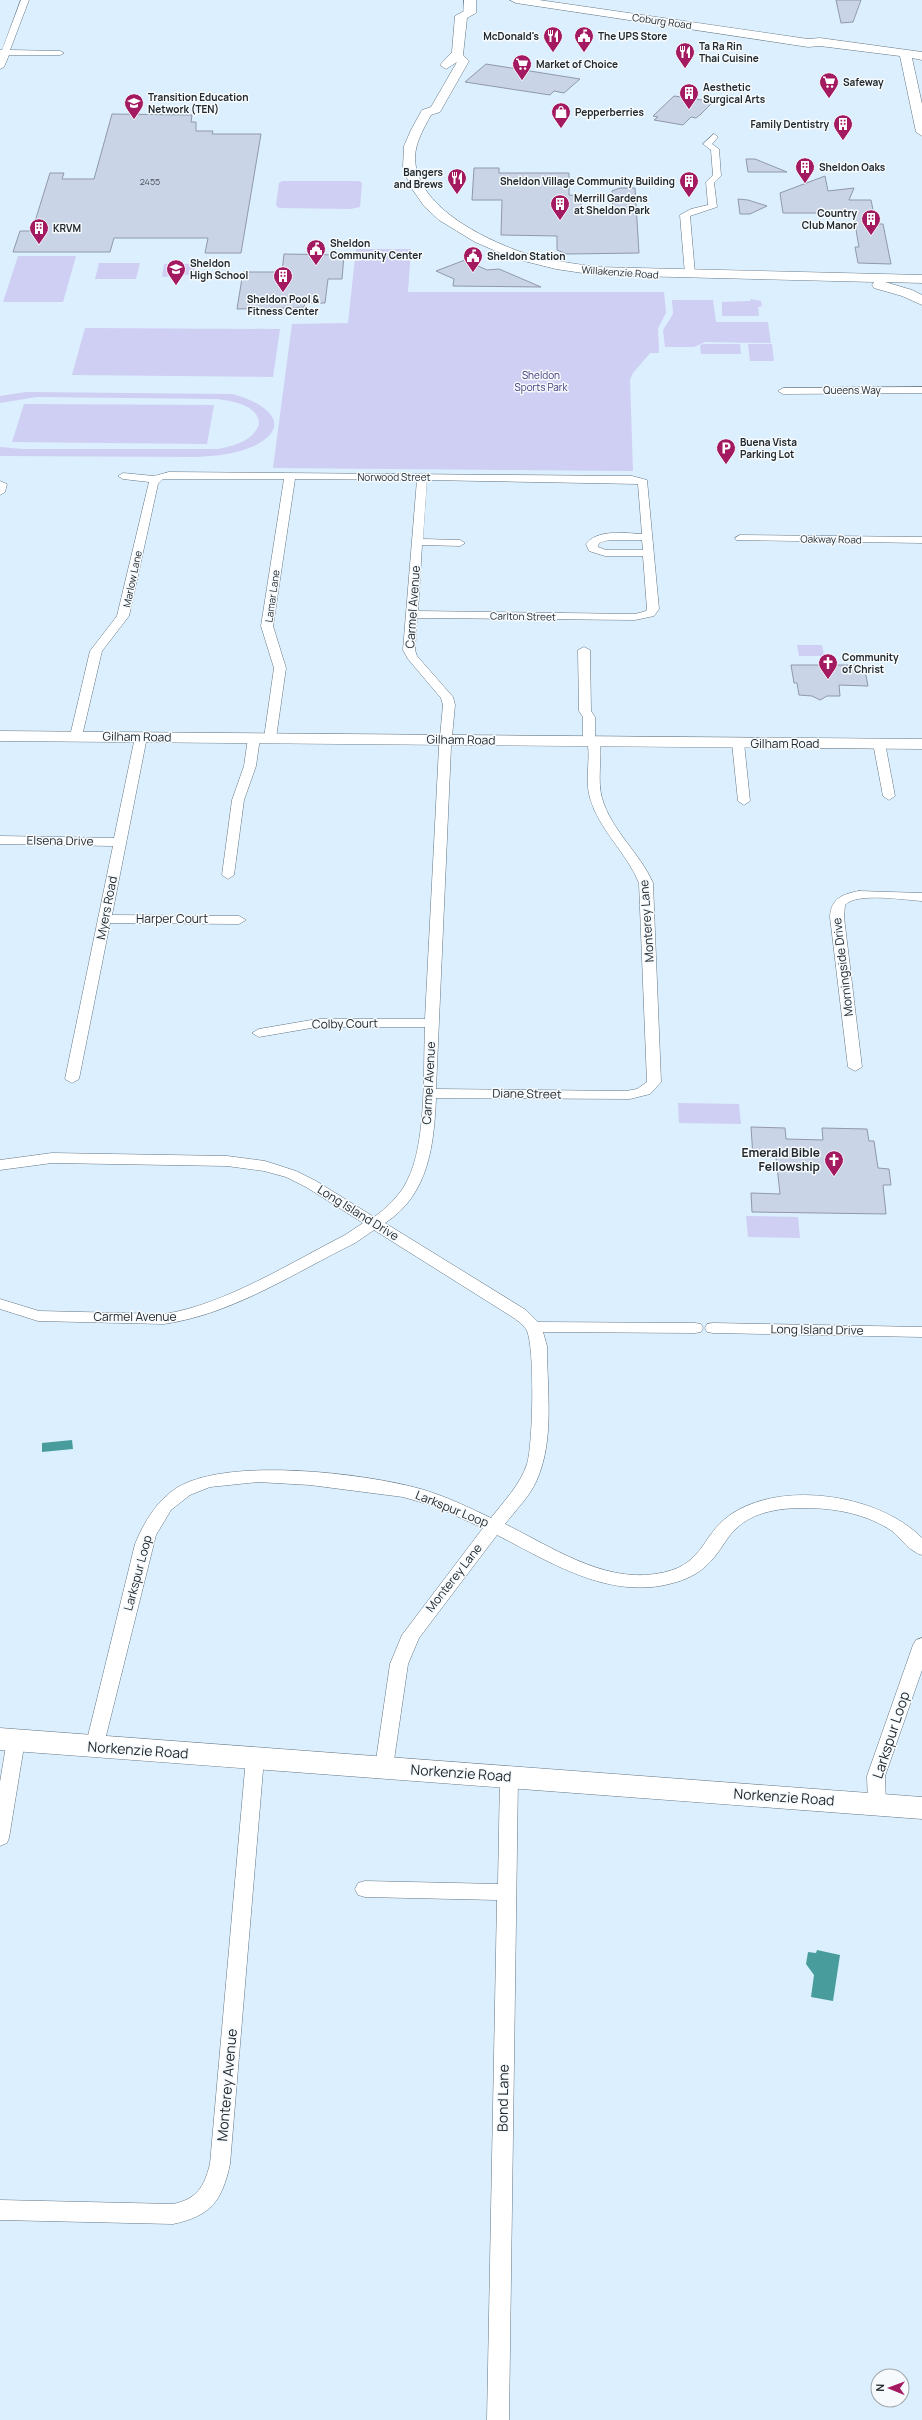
<svg xmlns="http://www.w3.org/2000/svg" width="922" height="2420" font-family="Manrope,sans-serif">
<style>
.green{fill:#cfcef3}
.water{fill:#489d9c}
.building{fill:#cad4e7;stroke:#9099ac}
.lines{fill:none;stroke-linecap:round;stroke-linejoin:round}
.street-casing{stroke:#647683;stroke-width:1}
.secondary-casing{stroke:#647683;stroke-width:1}
.street{fill:#fff;fill-rule:evenodd}
.secondary{fill:#fff;fill-rule:evenodd}
.labels{text-anchor:middle;stroke-width:3;stroke-linejoin:round;paint-order:stroke}
.far-number-label{font-size:9px;fill:#4b545c}
.far-street-label{font-size:10px;fill:#21292e;stroke:#f6fafd}
.far-poi-label{font-size:10px;font-weight:bold;fill:#21292e;stroke:#f6fafd;text-anchor:start}
.far-park-label{font-size:10px;fill:#3f3579;stroke:#f6fafd}
.street-label{font-size:12px;fill:#21292e;stroke:#f6fafd}
.poi-label{font-size:12px;font-weight:bold;fill:#21292e;stroke:#f6fafd;text-anchor:end}
.near-street-label{font-size:14px;fill:#21292e;stroke:#f6fafd}
</style>
<rect width="100%" height="100%" fill="#dbeffe"/>
<path class="green" d="M282 181H359L362 183 360 207 350 209 279 208 276 205 279 183Z
M356 249H411L408 292H664L666 313 658 328 659 353H650L633 373 630 380 633 471 273 468 292 324 348 323Z
M18 256H76L63 302H3Z
M99 263H140L136 279H95Z
M164 264H196L194 274 162 277Z
M751 299 761 301 762 306 758 307 759 316H722V302L750 301Z
M672 300H713L716 322H768L771 343 705 342 694 347H665L663 330 673 314Z
M85 328 280 329 273 377 72 375Z
M703 344H740L741 354H701L700 345Z
M748 344H772L774 361H750Z
M26 392 232 394C261 401 298 424 254 446 236 454 216 456 196 457L0 456V447L22 449H218C233 446 254 441 259 424 259 405 232 401 217 399L37 397 0 403V396Z
M24 404 214 405 207 444 12 442Z
M797 645H822L824 656H799Z
M678 1103 739 1104 741 1124 679 1123Z
M746 1216 798 1217 800 1238 748 1237Z"/>
<path class="water" d="M72 1440 73 1449 42 1452V1443Z
M817 1950 840 1955 833 2001 811 1997 814 1975 806 1964 808 1952 816 1953Z"/>
<path class="building" d="M836 0H861L853 22 841 23Z
M486 64 580 79 564 93 554 91 550 95 465 82Z
M674 96 696 99 713 102 701 114 696 118 691 117 683 125 654 120 658 117 653 116Z
M112 114 192 115 191 122H196V131H213L212 134H261L241 253H205L208 238H114L110 252H13L20 231H32L50 173H64L62 179H94Z
M746 159H755L787 172H748Z
M474 168H499V173H569V195L581 196V208L613 209 612 191 620 188H635L639 253 567 254 557 250V236L501 235 502 200H472Z
M825 176 828 191 854 188 849 200H871L876 224H883L891 264 858 263 855 247H859L853 213H783L780 193Z
M738 199 748 200 767 206 750 214H740Z
M284 254 344 255 342 279H328L325 303H305L304 307 292 308 237 309 243 272H282Z
M465 260 487 270 499 269 541 287 453 286 454 279 436 271Z
M791 665H864L868 686 839 685 840 696H827L820 700 812 696 799 695 797 683H794Z
M751 1127 785 1128 786 1139 823 1140 822 1128 867 1129 869 1141H874L878 1168 889 1169 891 1185H883L886 1214 752 1212 751 1193 780 1194 776 1157H753Z"/>
<g class="lines">
<defs>
<path id="street" d="M21 0H29L10 50 60 51 64 53 60 55H9L4 67 0 69V50H2Z
M714 134 718 137 712 144 719 149 721 176 714 183 717 207 690 216 695 274 690 277 685 274 680 215 691 209 708 205 706 182 713 175 711 150 703 144Z
M922 387V393L783 394 778 391 783 388Z
M169 472 632 476 647 480 659 609 654 616 635 620 417 618 415 650 417 656 453 697 455 705 451 747 436 1089 626 1091 637 1089 647 1082 639 883C627 853 599 830 590 798 585 781 590 763 588 745L583 742V717L579 711 578 650 584 647 590 650 591 711 595 717V739L600 742C602 760 597 780 602 798 611 830 640 853 653 883L661 1082 650 1094 630 1099 436 1098C434 1144 429 1195 385 1223L526 1310 538 1322 695 1323 701 1324 703 1328 701 1332 695 1333 543 1332 547 1346C547 1390 555 1441 536 1482 529 1497 515 1511 505 1524 550 1546 602 1582 655 1574 705 1567 699 1537 730 1515 782 1479 880 1495 922 1538V1555C910 1552 902 1539 892 1531 867 1514 835 1508 805 1508 778 1508 749 1512 731 1534 723 1544 717 1556 707 1565 698 1574 685 1580 673 1583 610 1601 550 1562 497 1535L419 1638 408 1664 393 1767 390 1772 384 1774 378 1772 375 1767 390 1664 402 1635 483 1528 434 1506 403 1497 310 1485 258 1482 210 1487 190 1495 171 1510 156 1535 103 1748 100 1753 94 1755 88 1753 85 1748 135 1544C144 1522 157 1500 178 1487 229 1457 364 1473 421 1489 445 1496 468 1507 491 1518 504 1501 520 1485 527 1464 533 1445 535 1349 527 1331 525 1326 518 1321 514 1318L374 1230 355 1243C294 1273 233 1314 164 1324L38 1321 0 1309V1299L39 1311 164 1314C224 1305 290 1263 345 1235L363 1223 306 1187 286 1177 264 1171 227 1166 52 1163 0 1170V1160L52 1153 227 1156 265 1161 296 1171 316 1181 374 1217C386 1209 401 1194 407 1181 427 1143 423 1070 425 1027H317L259 1037 252 1033 259 1029 317 1019H425L439 747 443 705 441 698 408 659 403 650 417 480 295 479 273 626 286 668 276 738 270 742 264 738 274 668 261 626 284 479H163L158 484 129 616 102 651 82 736 80 739H72L70 736 90 651 117 616 149 482 123 479 118 476 123 473 154 476ZM427 480 638 484 642 534C625 533 597 529 586 544L589 551 605 556H643L647 609 646 611 635 614 418 611 422 545 460 546 465 543 460 540 423 539ZM609 540H642L643 550H606L598 547 599 543Z
M0 481 7 484 5 492 0 495Z
M740 535 922 537V543L736 540 735 538Z
M141 733 147 737 112 915 239 916 246 920 239 924 110 923 79 1079 72 1083 65 1079 113 846 0 844V836L114 838 135 737Z
M254 734 260 738 256 766 244 800 234 875 228 879 222 875 232 800 244 766 248 738Z
M738 739 744 743 750 801 744 805 738 801 732 743Z
M879 739 885 743 895 796 889 800 883 796 873 743Z
M859 891 922 893V901C905 900 856 892 845 905L844 917 862 1067 855 1071 848 1067 830 917C831 898 843 894 859 891Z
M713 1323 922 1327V1337L713 1333 707 1332 705 1328 707 1324Z
M922 1638V1670L885 1776 886 1804 884 1809 877 1812 870 1809 868 1804 867 1776 913 1645 916 1640Z
M16 1733 22 1735 25 1740 9 1838 7 1843 0 1846V1782L7 1740 10 1735Z
M255 1751 261 1753 264 1758 230 2164C222 2201 211 2216 173 2224L0 2220V2200L173 2204C197 2199 204 2187 210 2164L246 1758 249 1753Z
M509 1769 516 1771 518 1776 509 2420H487L497 1900 365 1897 358 1895 355 1889 358 1883 365 1881 498 1884 500 1776 502 1771Z"/>
<path id="secondary" d="M464 0H476V13L467 18 463 55 469 61 440 112 431 115C424 128 415 143 415 158 416 206 482 238 521 252 545 260 571 263 596 267L922 275V283L885 282 912 290 922 295V305L902 296 874 288 872 285 874 282 596 275 556 269 512 258 475 242 439 220 424 206 410 186 403 167 404 146 411 130 422 110 431 107 457 62 446 69 440 65 452 52 455 16 464 11Z
M510 0H539L808 39 820 38 922 52V60L912 58 922 104V136L916 132 900 56 820 46 808 47 516 3Z
M0 731 922 739V749L0 741Z
M0 1728 922 1797V1819L0 1750Z"/>
</defs>
<use href="#street" class="street-casing"/>
<use href="#secondary" class="secondary-casing"/>
<use href="#street" class="street"/>
<use href="#secondary" class="secondary"/>
</g>
<defs>
<symbol id="restaurant-pin" viewBox="-11 -11 22 30"><path d="M0 17L-7.5 6A9.5 9.5 0 1 1 7.5 6Z" fill="#a41a61" stroke="#f6fafd"/><path d="M-5-6h1v4h1v-4h1v4h1v-4h1v5L-1.5 .5V6h-2V.5L-5-1ZM5-6V6H3V1.5H1.5Q1.5-4 5-6Z" fill="#fff"/></symbol>
<symbol id="civic-pin" viewBox="-11 -11 22 30"><path d="M0 17L-7.5 6A9.5 9.5 0 1 1 7.5 6Z" fill="#a41a61" stroke="#f6fafd"/><path d="M-.6-6.5H3V-4.5H.6V-3L4-1V1h2V6H-6V1h2V-1L-.6-3ZM-1.2 2.5V6h2.4V2.5Z" fill="#fff"/></symbol>
<symbol id="supermarket-pin" viewBox="-11 -11 22 30"><path d="M0 17L-7.5 6A9.5 9.5 0 1 1 7.5 6Z" fill="#a41a61" stroke="#f6fafd"/><path d="M-6-5.5h2.5l.6 2H6L4.5 2H-2.5L-4.4-4H-6ZM-1.5 3.2a1.3 1.3 0 1 0 .1 0ZM3 3.2a1.3 1.3 0 1 0 .1 0Z" fill="#fff"/></symbol>
<symbol id="building-pin" viewBox="-11 -11 22 30"><path d="M0 17L-7.5 6A9.5 9.5 0 1 1 7.5 6Z" fill="#a41a61" stroke="#f6fafd"/><path d="M-4-6H4V6H1V3H-1V6H-4ZM-2.5-4.3h1.7v1.8h-1.7ZM.8-4.3h1.7v1.8H.8ZM-2.5-1h1.7V.8h-1.7ZM.8-1h1.7V.8H.8Z" fill="#fff"/></symbol>
<symbol id="school-pin" viewBox="-11 -11 22 30"><path d="M0 17L-7.5 6A9.5 9.5 0 1 1 7.5 6Z" fill="#a41a61" stroke="#f6fafd"/><path d="M0-5L7-2L0 1L-7-2ZM-4 1L0 2.5L4 1V4Q0 6-4 4Z" fill="#fff"/></symbol>
<symbol id="shop-pin" viewBox="-11 -11 22 30"><path d="M0 17L-7.5 6A9.5 9.5 0 1 1 7.5 6Z" fill="#a41a61" stroke="#f6fafd"/><path d="M-5-2.5h2.3a2.7 3.5 0 0 1 5.4 0H5L5.5 6h-11ZM-1.5-2.5h3a1.5 2.3 0 0 0-3 0Z" fill="#fff"/></symbol>
<symbol id="parking-pin" viewBox="-11 -11 22 30"><path d="M0 17L-7.5 6A9.5 9.5 0 1 1 7.5 6Z" fill="#a41a61" stroke="#f6fafd"/><path d="M-3.5-5.5H1a3.5 3.5 0 0 1 0 7H-1V5.5H-3.5ZM-1-3.4V-.6H.8a1.4 1.4 0 0 0 0-2.8Z" fill="#fff"/></symbol>
<symbol id="church-pin" viewBox="-11 -11 22 30"><path d="M0 17L-7.5 6A9.5 9.5 0 1 1 7.5 6Z" fill="#a41a61" stroke="#f6fafd"/><path d="M-1.2-6h2.4v3.5h3.3v2.4h-3.3V6h-2.4V-.1h-3.3v-2.4h3.3Z" fill="#fff"/></symbol>
</defs>
<g fill-rule="evenodd">
<use href="#restaurant-pin" x="542" y="25" width="22" height="30"/>
<use href="#civic-pin" x="573" y="25" width="22" height="30"/>
<use href="#restaurant-pin" x="674" y="41" width="22" height="30"/>
<use href="#supermarket-pin" x="511" y="53" width="22" height="30"/>
<use href="#supermarket-pin" x="818" y="71" width="22" height="30"/>
<use href="#building-pin" x="678" y="82" width="22" height="30"/>
<use href="#school-pin" x="123" y="92" width="22" height="30"/>
<use href="#shop-pin" x="550" y="101" width="22" height="30"/>
<use href="#building-pin" x="832" y="113" width="22" height="30"/>
<use href="#building-pin" x="794" y="156" width="22" height="30"/>
<use href="#restaurant-pin" x="446" y="167" width="22" height="30"/>
<use href="#building-pin" x="678" y="170" width="22" height="30"/>
<use href="#building-pin" x="549" y="193" width="22" height="30"/>
<use href="#building-pin" x="860" y="208" width="22" height="30"/>
<use href="#building-pin" x="28" y="217" width="22" height="30"/>
<use href="#civic-pin" x="305" y="238" width="22" height="30"/>
<use href="#civic-pin" x="462" y="245" width="22" height="30"/>
<use href="#school-pin" x="165" y="258" width="22" height="30"/>
<use href="#building-pin" x="272" y="265" width="22" height="30"/>
<use href="#parking-pin" x="715" y="437" width="22" height="30"/>
<use href="#church-pin" x="817" y="652" width="22" height="30"/>
<use href="#church-pin" x="823" y="1149" width="22" height="30"/>
</g>
<g class="labels">
<g class="far-number-label">
<text x="150" y="185">2455</text>
</g>
<g class="far-street-label">
<text transform="translate(662 21) rotate(8)" y="4">Coburg Road</text>
<text transform="translate(620 272) rotate(4)" y="4">Willakenzie Road</text>
<text x="852" y="394">Queens Way</text>
<text x="394" y="481">Norwood Street</text>
<text transform="translate(831 539) rotate(1)" y="4">Oakway Road</text>
<text transform="translate(132 579) rotate(-78)" y="4">Marlow Lane</text>
<text transform="translate(272 596) rotate(-82)" y="4">Lamar Lane</text>
<text transform="translate(523 616) rotate(1)" y="4">Carlton Street</text>
</g>
<g class="far-poi-label">
<text x="539" y="40" text-anchor="end">McDonald's</text>
<text x="598" y="40">The UPS Store</text>
<text x="699" y="50">Ta Ra Rin<tspan x="699" dy="12">Thai Cuisine</tspan></text>
<text x="536" y="68">Market of Choice</text>
<text x="843" y="86">Safeway</text>
<text x="703" y="91">Aesthetic<tspan x="703" dy="12">Surgical Arts</tspan></text>
<text x="148" y="101">Transition Education<tspan x="148" dy="12">Network (TEN)</tspan></text>
<text x="575" y="116">Pepperberries</text>
<text x="829" y="128" text-anchor="end">Family Dentistry</text>
<text x="819" y="171">Sheldon Oaks</text>
<text x="443" y="176" text-anchor="end">Bangers<tspan x="443" dy="12">and Brews</tspan></text>
<text x="675" y="185" text-anchor="end">Sheldon Village Community Building</text>
<text x="574" y="202">Merrill Gardens<tspan x="574" dy="12">at Sheldon Park</tspan></text>
<text x="857" y="217" text-anchor="end">Country<tspan x="857" dy="12">Club Manor</tspan></text>
<text x="53" y="232">KRVM</text>
<text x="330" y="247">Sheldon<tspan x="330" dy="12">Community Center</tspan></text>
<text x="487" y="260">Sheldon Station</text>
<text x="190" y="267">Sheldon<tspan x="190" dy="12">High School</tspan></text>
<text x="283" y="303" text-anchor="middle">Sheldon Pool &amp;<tspan x="283" dy="12">Fitness Center</tspan></text>
<text x="740" y="446">Buena Vista<tspan x="740" dy="12">Parking Lot</tspan></text>
<text x="842" y="661">Community<tspan x="842" dy="12">of Christ</tspan></text>
</g>
<g class="far-park-label">
<text x="541" y="379">Sheldon<tspan x="541" dy="12">Sports Park</tspan></text>
</g>
<g class="street-label">
<text transform="translate(413 607) rotate(-86)" y="4">Carmel Avenue</text>
<text transform="translate(137 737) rotate(1)" y="4">Gilham Road</text>
<text transform="translate(461 740) rotate(1)" y="4">Gilham Road</text>
<text x="785" y="748">Gilham Road</text>
<text transform="translate(60 841) rotate(1)" y="4">Elsena Drive</text>
<text transform="translate(107 908) rotate(-79)" y="4">Myers Road</text>
<text x="172" y="923">Harper Court</text>
<text transform="translate(647 921) rotate(-94)" y="4">Monterey Lane</text>
<text transform="translate(843 967) rotate(-97)" y="4">Morningside Drive</text>
<text transform="translate(345 1024) rotate(-1)" y="4">Colby Court</text>
<text transform="translate(429 1083) rotate(-87)" y="4">Carmel Avenue</text>
<text transform="translate(527 1094) rotate(1)" y="4">Diane Street</text>
<text transform="translate(358 1213) rotate(32)" y="4">Long Island Drive</text>
<text x="135" y="1321">Carmel Avenue</text>
<text transform="translate(817 1330) rotate(1)" y="4">Long Island Drive</text>
<text transform="translate(452 1509) rotate(22)" y="4">Larkspur Loop</text>
<text transform="translate(138 1573) rotate(-75)" y="4">Larkspur Loop</text>
<text transform="translate(454 1578) rotate(-52)" y="4">Monterey Lane</text>
</g>
<g class="poi-label">
<text x="820" y="1157">Emerald Bible<tspan x="820" dy="14">Fellowship</tspan></text>
</g>
<g class="near-street-label">
<text transform="translate(891 1735) rotate(-72)" y="5">Larkspur Loop</text>
<text transform="translate(138 1750) rotate(4)" y="5">Norkenzie Road</text>
<text transform="translate(461 1773) rotate(4)" y="5">Norkenzie Road</text>
<text transform="translate(784 1797) rotate(4)" y="5">Norkenzie Road</text>
<text transform="translate(227 2085) rotate(-85)" y="5">Monterey Avenue</text>
<text transform="translate(503 2098) rotate(-89)" y="5">Bond Lane</text>
</g>
</g>
<g transform="translate(890 2388) rotate(271)"><circle r="19" fill="#f6fafd" stroke="#a1a6aa"/>
<path d="M0-3L7 15L0 10L-7 15Z" fill="#a41a61"/>
<text y="-6" font-size="11" font-weight="bold" text-anchor="middle" fill="#21292e">N</text>
</g>
</svg>
